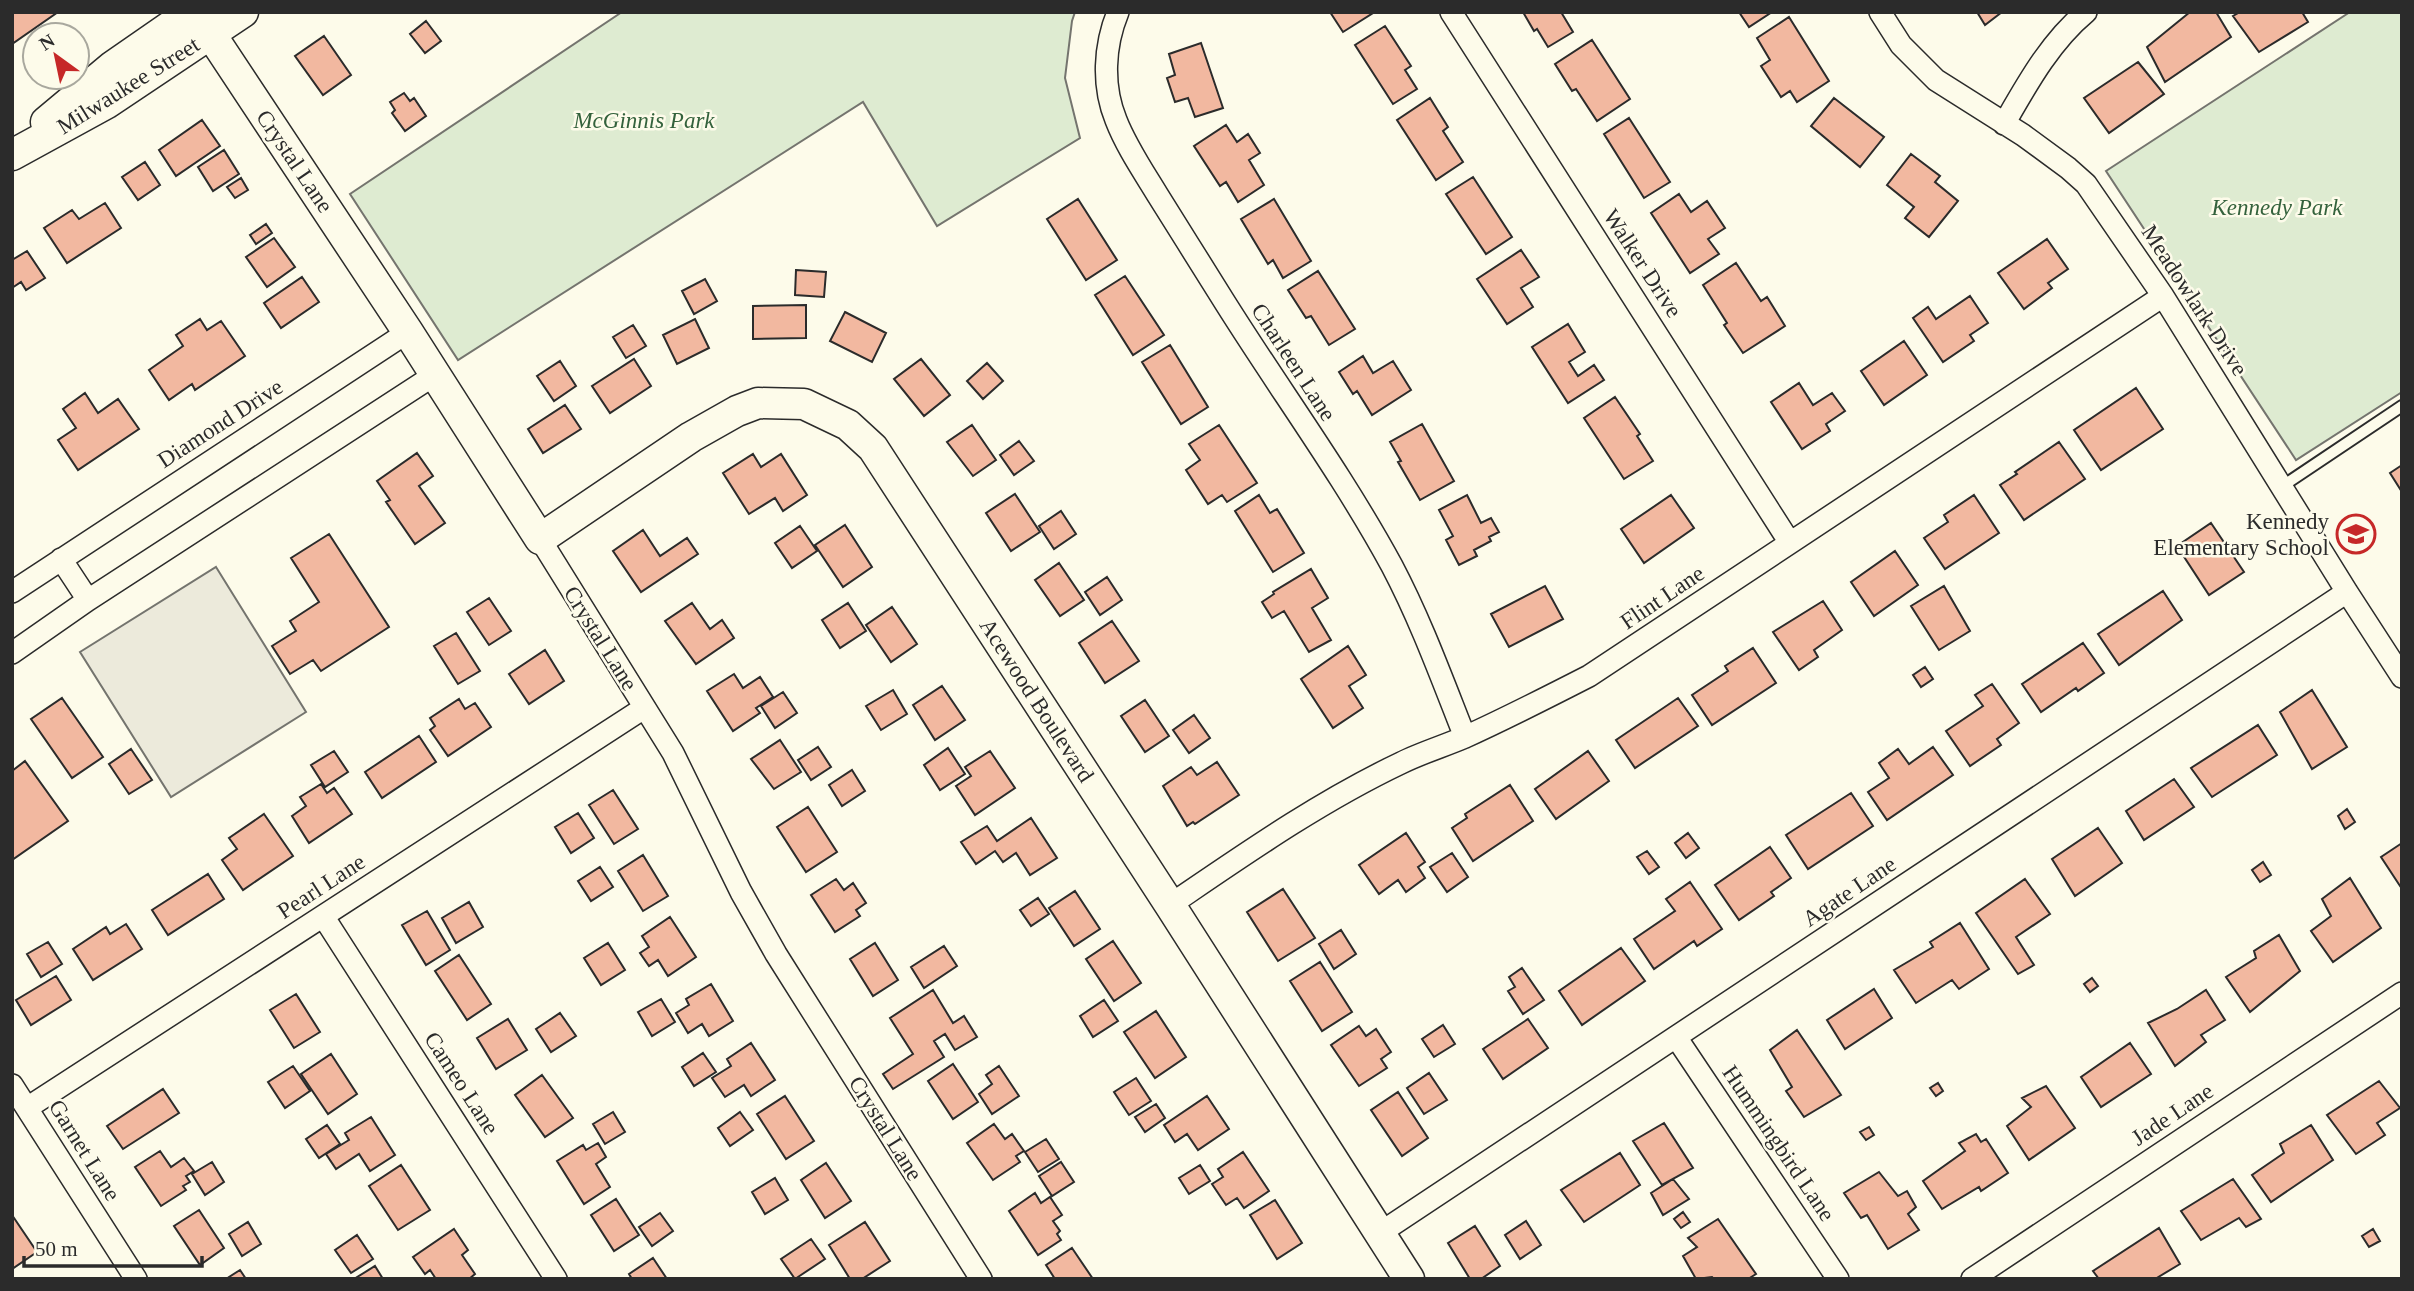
<svg xmlns="http://www.w3.org/2000/svg" width="2414" height="1291" font-family="Georgia,serif">
<style>
.green{fill:#deebd1;stroke:#74746e;stroke-width:2}
.parking{fill:#eceadb;stroke:#74746e;stroke-width:2}
.building{fill:#f2b8a0;stroke:#2b2b2b;stroke-width:2}
.lines{fill:none;stroke-linecap:round;stroke-linejoin:round}
.lane-casing{stroke:#2b2b2b;stroke-width:14}
.street-casing{stroke:#2b2b2b;stroke-width:24}
.secondary-casing{stroke:#2b2b2b;stroke-width:33}
.lane{stroke:#fdfbea;stroke-width:10}
.street{stroke:#fdfbea;stroke-width:21}
.secondary{stroke:#fdfbea;stroke-width:30}
.labels{text-anchor:middle;stroke-width:5;stroke-linejoin:round;paint-order:stroke}
.street-label{font-size:23px;fill:#2b2b2b;stroke:#fdfbea}
.park-label{font-size:23px;font-style:italic;fill:#34623c;stroke:#fdfbea}
.poi-label{font-size:23px;fill:#2b2b2b;stroke:#fdfbea;text-anchor:end}
</style>
<rect width="100%" height="100%" fill="#fdfbea"/>
<path class="green" d="M622 12H1075L1072 21 1065 78 1080 138 937 226 863 102 458 360 350 194Z
M2350 12H2402V392L2296 460 2106 171Z"/>
<path class="parking" d="M216 567 306 712 171 797 80 652Z"/>
<path class="building" d="M12 12H58L12 44Z
M1330 12H1372L1373 13 1343 32Z
M1523 12H1561L1573 32 1548 47 1537 29 1534 31Z
M1739 12H1772L1749 27Z
M1977 12H2002L1985 25Z
M2190 12H2216L2231 37 2165 82 2147 47Z
M2240 12H2302L2308 22 2259 52 2233 16Z
M1789 17 1829 81 1797 102 1790 91 1781 97 1761 66 1770 60 1757 38Z
M426 21 441 41 425 53 410 34Z
M1385 26 1411 66 1405 70 1417 89 1393 104 1355 45Z
M324 36 351 75 323 95 295 56Z
M1592 40 1630 99 1597 121 1576 89 1572 91 1555 64Z
M1201 43 1223 108 1195 117 1188 98 1175 102 1167 78 1175 75 1169 54Z
M2138 62 2164 94 2109 133 2084 98Z
M404 93 410 101 414 98 426 116 405 131 392 113 395 110 390 102Z
M1430 98 1448 127 1443 131 1463 162 1436 180 1397 120Z
M1834 98 1884 137 1860 167 1811 126Z
M1629 118 1670 182 1644 198 1604 134Z
M202 120 220 146 176 176 159 150Z
M1226 125 1237 142 1248 134 1260 153 1249 160 1264 185 1238 202 1226 182 1220 186 1194 146Z
M224 150 239 174 213 191 198 167Z
M1911 154 1940 176 1935 182 1958 201 1929 237 1905 218 1914 207 1887 185Z
M145 162 160 185 138 200 122 177Z
M1473 177 1512 237 1486 254 1446 194Z
M241 178 248 190 235 198 227 187Z
M1679 194 1691 212 1707 201 1725 228 1708 239 1719 254 1690 273 1651 213Z
M1078 199 1117 260 1086 280 1047 219Z
M1274 199 1311 261 1283 278 1273 260 1268 264 1241 219Z
M105 203 121 228 67 263 44 228 72 210 79 219Z
M266 224 272 233 256 244 250 235Z
M274 238 295 267 267 287 246 257Z
M2047 239 2068 269 2048 283 2052 288 2024 309 1998 273Z
M1521 250 1539 277 1521 288 1533 307 1507 324 1477 279Z
M27 251 45 278 26 290 21 282 12 288V260Z
M1736 263 1761 301 1767 297 1785 326 1743 353 1724 325 1727 323 1703 285Z
M796 270 826 272 824 297 795 295Z
M1318 271 1355 329 1329 345 1311 316 1306 318 1288 290Z
M1125 276 1164 335 1133 355 1095 295Z
M302 277 319 302 281 328 264 303Z
M705 279 717 301 694 314 682 291Z
M1970 296 1988 323 1970 335 1974 341 1943 362 1913 318 1928 307 1936 319Z
M806 305V338L753 339V306Z
M845 312 886 333 872 362 830 341Z
M200 319 207 330 221 321 245 356 195 390 192 384 169 400 149 370 183 346 176 335Z
M695 319 709 348 677 364 663 335Z
M1568 324 1585 352 1569 362 1578 376 1594 365 1604 380 1568 403 1532 347Z
M633 325 646 346 626 358 613 337Z
M1904 341 1927 375 1884 405 1861 371Z
M1170 345 1208 407 1181 424 1142 362Z
M1363 356 1373 373 1393 361 1411 390 1372 415 1357 391 1353 394 1339 372Z
M634 359 651 386 610 413 592 386Z
M921 359 950 395 924 416 894 379Z
M560 361 576 386 554 401 537 376Z
M987 363 1003 381 983 399 967 381Z
M1799 383 1813 405 1832 393 1845 411 1826 424 1830 431 1802 449 1771 402Z
M2136 388 2163 429 2101 470 2074 430Z
M85 393 98 413 118 399 139 429 78 470 58 440 76 428 63 409Z
M1615 397 1640 434 1637 436 1653 461 1624 479 1584 418Z
M565 405 581 429 543 453 528 429Z
M1422 424 1454 481 1420 500 1398 462 1401 461 1390 442Z
M972 425 996 460 973 476 947 442Z
M1219 425 1257 483 1227 502 1222 495 1208 504 1186 470 1200 460 1189 444Z
M1019 441 1034 461 1014 475 1000 455Z
M2059 442 2085 479 2024 520 2000 485 2017 474 2015 472Z
M417 453 433 476 419 486 445 523 415 544 386 502 390 500 377 481Z
M753 454 761 467 781 454 807 495 783 511 775 498 749 514 723 473Z
M2402 465V492L2390 473Z
M1015 494 1040 532 1011 551 986 513Z
M1259 495 1270 513 1277 509 1304 553 1273 572 1235 511Z
M1467 495 1481 523 1491 518 1499 532 1489 537 1491 541 1474 550 1477 556 1459 565 1446 540 1453 536 1439 510Z
M1671 495 1694 528 1644 563 1621 529Z
M1974 495 1999 533 1945 569 1924 538 1948 522 1944 515Z
M1061 511 1076 534 1054 549 1039 526Z
M2211 523 2244 572 2209 595 2177 546Z
M845 525 872 567 843 587 815 545Z
M800 526 817 551 792 568 775 543Z
M643 530 660 556 687 538 698 554 641 592 613 551Z
M329 534 389 627 321 671 313 660 290 674 272 646 296 631 290 621 319 602 291 558Z
M1895 551 1918 585 1874 616 1851 582Z
M1059 563 1084 600 1060 616 1035 580Z
M1311 569 1328 598 1312 608 1331 640 1309 652 1284 611 1272 618 1262 602 1274 594 1273 592Z
M1107 577 1122 600 1100 615 1085 592Z
M1545 586 1563 619 1509 647 1491 614Z
M1944 586 1970 631 1939 650 1911 606Z
M2163 591 2182 620 2119 665 2098 634Z
M489 598 511 631 489 645 467 612Z
M1823 601 1842 630 1814 650 1818 657 1799 670 1773 632Z
M692 603 710 629 722 620 734 638 696 664 665 621Z
M848 603 866 631 840 648 822 620Z
M892 607 917 644 891 662 866 625Z
M1112 621 1139 661 1105 683 1079 643Z
M456 633 480 671 458 684 434 646Z
M2083 643 2104 673 2078 691 2076 688 2041 712 2022 684Z
M1348 646 1366 675 1349 686 1363 708 1333 728 1301 679Z
M1753 648 1776 683 1712 725 1692 695 1728 671 1725 666Z
M545 650 564 681 529 704 509 674Z
M1925 667 1933 679 1921 687 1913 675Z
M734 674 743 688 760 677 773 697 756 708 760 713 733 731 707 691Z
M1992 684 2019 723 1997 739 2001 745 1970 766 1946 731 1983 706 1975 695Z
M942 686 965 720 935 740 913 705Z
M893 690 907 714 881 730 866 706Z
M2312 690 2347 747 2312 769 2280 712Z
M783 692 797 713 775 728 761 706Z
M62 698 103 757 72 778 31 719Z
M1678 698 1698 726 1635 768 1616 740Z
M459 699 465 709 475 703 491 727 448 756 430 730 435 726 430 718Z
M1145 700 1169 736 1145 752 1121 716Z
M1194 715 1210 738 1189 753 1173 730Z
M2258 725 2277 755 2212 797 2191 768Z
M419 736 436 762 382 798 365 772Z
M780 740 801 772 774 789 751 759Z
M818 747 831 767 811 780 798 760Z
M1933 747 1953 775 1887 820 1868 792 1889 778 1879 763 1898 749 1909 764Z
M948 748 965 774 940 790 924 765Z
M131 749 152 780 129 794 109 764Z
M334 751 348 772 325 787 311 765Z
M990 751 1015 788 975 815 956 786 971 776 965 767Z
M1588 751 1609 781 1556 819 1535 789Z
M25 761 68 821 12 860V771Z
M1217 762 1239 795 1195 824 1193 822 1187 826 1163 786 1191 767 1197 775Z
M852 770 865 791 842 806 829 785Z
M2174 779 2194 807 2144 840 2126 811Z
M321 784 327 793 334 788 352 814 309 843 292 816 306 806 300 797Z
M1510 785 1533 821 1473 861 1452 828 1467 818 1465 814Z
M613 790 638 829 614 844 589 805Z
M1851 793 1873 826 1808 869 1786 835Z
M808 807 837 852 806 872 777 827Z
M2347 809 2355 822 2345 829 2338 816Z
M578 813 594 838 571 853 555 827Z
M264 814 293 856 243 890 222 860 237 849 229 838Z
M1031 818 1057 858 1030 875 1016 853 1003 862 995 851 976 864 961 842 987 826 997 841Z
M2098 828 2122 863 2075 896 2052 859Z
M1406 833 1425 862 1418 867 1425 878 1406 892 1398 880 1379 894 1359 865Z
M1688 833 1699 848 1686 858 1675 843Z
M2402 843V889L2381 857Z
M1770 847 1791 878 1771 892 1774 896 1739 920 1715 885Z
M1647 851 1659 867 1649 874 1637 857Z
M1452 853 1468 877 1447 892 1430 867Z
M643 855 668 896 643 911 618 871Z
M2263 862 2271 875 2260 882 2252 870Z
M600 867 613 887 591 901 578 881Z
M208 874 224 899 168 935 152 910Z
M2350 878 2381 928 2333 962 2311 931 2331 916 2322 899Z
M836 879 844 890 853 883 866 903 856 910 860 916 835 932 811 895Z
M2025 879 2050 914 2016 937 2034 965 2018 974 1976 913Z
M1690 882 1722 929 1697 946 1694 941 1654 969 1634 939 1675 911 1666 899Z
M1283 889 1315 938 1278 961 1247 912Z
M1075 891 1100 929 1074 946 1049 908Z
M1038 898 1049 914 1031 926 1020 910Z
M469 902 483 927 456 943 442 918Z
M427 911 450 950 426 965 402 925Z
M670 917 696 957 668 976 658 960 649 966 640 953 649 947 642 936Z
M1960 923 1989 969 1959 989 1952 980 1916 1003 1894 970 1933 947 1930 942Z
M126 924 142 949 93 980 73 949 106 927 110 934Z
M1341 930 1356 954 1334 969 1319 944Z
M2279 935 2300 971 2250 1012 2226 977 2256 958 2254 951Z
M1113 941 1141 983 1114 1001 1086 959Z
M48 942 62 964 41 977 27 954Z
M608 943 625 970 601 985 584 958Z
M875 943 898 980 873 996 850 959Z
M944 946 957 966 924 988 911 967Z
M1621 948 1645 981 1582 1025 1559 991Z
M459 955 491 1004 467 1020 435 971Z
M1320 962 1352 1012 1322 1031 1290 981Z
M1522 968 1544 1000 1523 1014 1508 991 1515 987 1509 977Z
M56 976 71 1000 31 1025 16 1000Z
M2092 978 2098 986 2090 992 2084 984Z
M711 984 733 1021 709 1036 702 1024 688 1033 676 1013 689 1005 686 999Z
M1874 989 1892 1018 1845 1049 1827 1020Z
M933 990 953 1023 964 1016 977 1037 955 1050 945 1034 934 1041 944 1057 893 1089 883 1074 913 1054 890 1018Z
M2206 990 2225 1020 2201 1035 2206 1042 2175 1066 2148 1023 2177 1009Z
M296 994 320 1032 294 1048 270 1010Z
M661 999 675 1022 652 1036 638 1012Z
M1104 1000 1118 1021 1093 1037 1080 1016Z
M1156 1011 1186 1057 1155 1078 1124 1032Z
M560 1013 576 1036 551 1052 536 1029Z
M508 1019 527 1050 496 1069 477 1038Z
M1528 1019 1548 1048 1503 1079 1483 1049Z
M1443 1025 1455 1044 1434 1057 1422 1039Z
M1359 1026 1366 1036 1376 1029 1391 1052 1381 1059 1387 1068 1359 1086 1331 1045Z
M1797 1030 1841 1095 1804 1117 1786 1091 1792 1087 1770 1050Z
M751 1043 775 1080 751 1096 744 1085 725 1097 712 1078 731 1066 727 1059Z
M2130 1043 2151 1074 2101 1107 2081 1077Z
M703 1053 716 1072 694 1086 682 1067Z
M331 1054 357 1094 328 1114 301 1074Z
M953 1064 978 1102 953 1119 928 1081Z
M293 1066 310 1091 285 1108 268 1082Z
M999 1066 1019 1096 992 1114 979 1094 992 1084 986 1075Z
M1429 1073 1447 1100 1424 1114 1407 1088Z
M542 1075 573 1118 545 1137 515 1095Z
M1136 1078 1151 1101 1129 1115 1114 1092Z
M2379 1081 2400 1108 2377 1123 2385 1135 2356 1154 2327 1115Z
M1938 1083 1943 1091 1936 1096 1930 1088Z
M2046 1086 2075 1128 2029 1160 2007 1126 2031 1107 2022 1098Z
M163 1089 179 1113 123 1149 107 1126Z
M1398 1092 1428 1138 1402 1156 1371 1110Z
M785 1096 814 1141 786 1159 757 1114Z
M1207 1096 1229 1129 1198 1150 1187 1134 1175 1142 1164 1125Z
M1156 1104 1165 1118 1145 1132 1135 1117Z
M613 1112 625 1132 605 1144 593 1124Z
M740 1112 753 1130 730 1146 718 1128Z
M371 1117 395 1155 370 1171 359 1154 336 1169 326 1154 349 1140 345 1133Z
M1664 1123 1693 1168 1662 1185 1633 1141Z
M994 1124 1005 1139 1012 1134 1024 1151 1016 1156 1020 1162 993 1180 967 1143Z
M327 1125 340 1144 319 1158 306 1139Z
M2311 1125 2333 1160 2271 1202 2252 1175 2284 1153 2280 1144Z
M1869 1127 1874 1135 1866 1140 1860 1132Z
M1976 1134 1981 1142 1986 1139 2008 1173 1981 1191 1979 1187 1942 1209 1923 1181 1965 1151 1959 1143Z
M1046 1139 1059 1159 1038 1172 1025 1152Z
M598 1143 606 1157 596 1164 610 1187 584 1204 557 1161 583 1145 586 1150Z
M160 1151 171 1167 184 1158 194 1171 186 1176 190 1182 183 1186 186 1190 161 1206 135 1167Z
M1243 1152 1269 1191 1244 1208 1237 1198 1226 1205 1212 1184 1223 1177 1218 1169Z
M1620 1153 1640 1185 1584 1222 1561 1190Z
M212 1162 224 1182 205 1195 192 1174Z
M1061 1162 1074 1182 1052 1196 1039 1176Z
M826 1163 851 1201 825 1218 801 1180Z
M401 1165 430 1210 398 1230 369 1186Z
M1200 1165 1210 1181 1189 1194 1179 1178Z
M1879 1172 1898 1196 1907 1191 1916 1207 1908 1214 1919 1230 1888 1249 1867 1215 1861 1218 1844 1193Z
M775 1178 788 1200 765 1214 752 1192Z
M1673 1179 1689 1199 1663 1215 1651 1193Z
M2233 1179 2261 1219 2246 1227 2239 1218 2201 1240 2181 1211Z
M1035 1193 1041 1203 1050 1197 1062 1215 1053 1221 1060 1231 1057 1234 1061 1240 1038 1255 1009 1211Z
M616 1199 639 1235 614 1251 591 1215Z
M1275 1200 1302 1243 1277 1259 1250 1215Z
M199 1210 224 1248 200 1265 174 1226Z
M1683 1212 1690 1222 1681 1228 1674 1219Z
M660 1213 673 1231 652 1246 639 1227Z
M12 1215 37 1252 12 1269Z
M1718 1219 1756 1274 1748 1279H1714L1712 1277 1696 1279 1683 1256 1697 1247 1688 1238Z
M1526 1221 1541 1245 1520 1259 1505 1235Z
M248 1222 261 1244 242 1256 229 1234Z
M865 1222 890 1261 862 1279H850L829 1245Z
M1475 1226 1500 1266 1481 1279H1470L1448 1243Z
M2159 1228 2180 1264 2155 1279H2099L2093 1271Z
M454 1229 468 1250 462 1255 475 1274 469 1279H436L430 1270 425 1274 413 1257Z
M2373 1229 2380 1241 2369 1247 2362 1236Z
M357 1235 373 1259 351 1273 335 1250Z
M811 1239 825 1259 795 1279 781 1259Z
M1072 1248 1093 1279H1055L1046 1265Z
M653 1258 667 1279H632L629 1274Z
M375 1266 383 1279H354Z
M240 1270 246 1279H226Z"/>
<g class="lines">
<defs>
<path id="lane" d="M2281 487 2402 406"/>
<path id="street" d="M1118 12C1104 46 1102 86 1116 120 1126 146 1143 171 1157 194 1178 227 1198 260 1219 293 1276 385 1341 472 1392 566 1421 621 1442 679 1465 737
M1451 12 1790 543
M1880 12 1901 45 1936 80 2023 135 2068 168 2086 184 2163 296 2347 592 2402 677
M2004 124C2027 84 2050 42 2086 12
M540 539 673 753 741 892 776 954 981 1279
M61 559 88 600
M12 592 408 332
M12 653 88 600 436 374
M1170 905C1245 854 1319 802 1401 763 1421 753 1444 746 1465 737 1507 718 1548 697 1589 676L2163 296
M323 916 556 1279
M1676 1037 1838 1279
M12 1085 136 1279
M27 1108 644 708
M1380 1233 2347 592
M1972 1279 2402 993"/>
<path id="secondary" d="M196 12 408 332 540 539 691 437 737 411 758 403 804 404 848 425 873 448 1170 905 1409 1279
M46 122 113 66 191 12
M12 155 107 103 243 12"/>
</defs>
<use href="#lane" class="lane-casing"/>
<use href="#street" class="street-casing"/>
<use href="#secondary" class="secondary-casing"/>
<use href="#lane" class="lane"/>
<use href="#street" class="street"/>
<use href="#secondary" class="secondary"/>
</g>
<defs>
<symbol id="school-ring" viewBox="-11 -11 22 22"><circle r="9.5" fill="#fdfbea" stroke="#c62828" stroke-width="1.5"/><path d="M0-5L7-2L0 1L-7-2ZM-4 1L0 2.5L4 1V4Q0 6-4 4Z" fill="#c62828"/></symbol>
</defs>
<g fill-rule="evenodd">
<use href="#school-ring" x="2334" y="512" width="44" height="44"/>
</g>
<g class="labels">
<g class="street-label">
<text transform="translate(128 85) rotate(-32)" y="8">Milwaukee Street</text>
<text transform="translate(295 161) rotate(56)" y="8">Crystal Lane</text>
<text transform="translate(1643 263) rotate(57)" y="8">Walker Drive</text>
<text transform="translate(2195 300) rotate(57)" y="8">Meadowlark Drive</text>
<text transform="translate(1294 362) rotate(57)" y="8">Charleen Lane</text>
<text transform="translate(220 423) rotate(-33)" y="8">Diamond Drive</text>
<text transform="translate(1662 597) rotate(-34)" y="8">Flint Lane</text>
<text transform="translate(601 638) rotate(58)" y="8">Crystal Lane</text>
<text transform="translate(1037 700) rotate(57)" y="8">Acewood Boulevard</text>
<text transform="translate(321 886) rotate(-33)" y="8">Pearl Lane</text>
<text transform="translate(1849 891) rotate(-34)" y="8">Agate Lane</text>
<text transform="translate(462 1083) rotate(57)" y="8">Cameo Lane</text>
<text transform="translate(2172 1114) rotate(-34)" y="8">Jade Lane</text>
<text transform="translate(886 1128) rotate(58)" y="8">Crystal Lane</text>
<text transform="translate(1779 1143) rotate(56)" y="8">Hummingbird Lane</text>
<text transform="translate(85 1150) rotate(58)" y="8">Garnet Lane</text>
</g>
<g class="park-label">
<text x="644" y="128">McGinnis Park</text>
<text x="2277" y="215">Kennedy Park</text>
</g>
<g class="poi-label">
<text x="2329" y="529">Kennedy<tspan x="2329" dy="26">Elementary School</tspan></text>
</g>
</g>
<rect width="2414" height="1291" fill="none" stroke="#2b2b2b" stroke-width="28"/>
<g transform="translate(56 56) rotate(327)"><circle r="33" fill="#fdfbea" stroke="#a9a89e" stroke-width="2"/>
<path d="M0-5L12 26L0 18L-12 26Z" fill="#c62828"/>
<text y="-10" font-size="19" font-weight="bold" text-anchor="middle" fill="#2b2b2b">N</text>
</g>
<path d="M24 1256v10h178v-10" fill="none" stroke="#2b2b2b" stroke-width="3.5"/>
<text x="35" y="1256" font-size="21" fill="#2b2b2b" stroke="#fdfbea" stroke-width="5" paint-order="stroke">50 m</text>
</svg>
